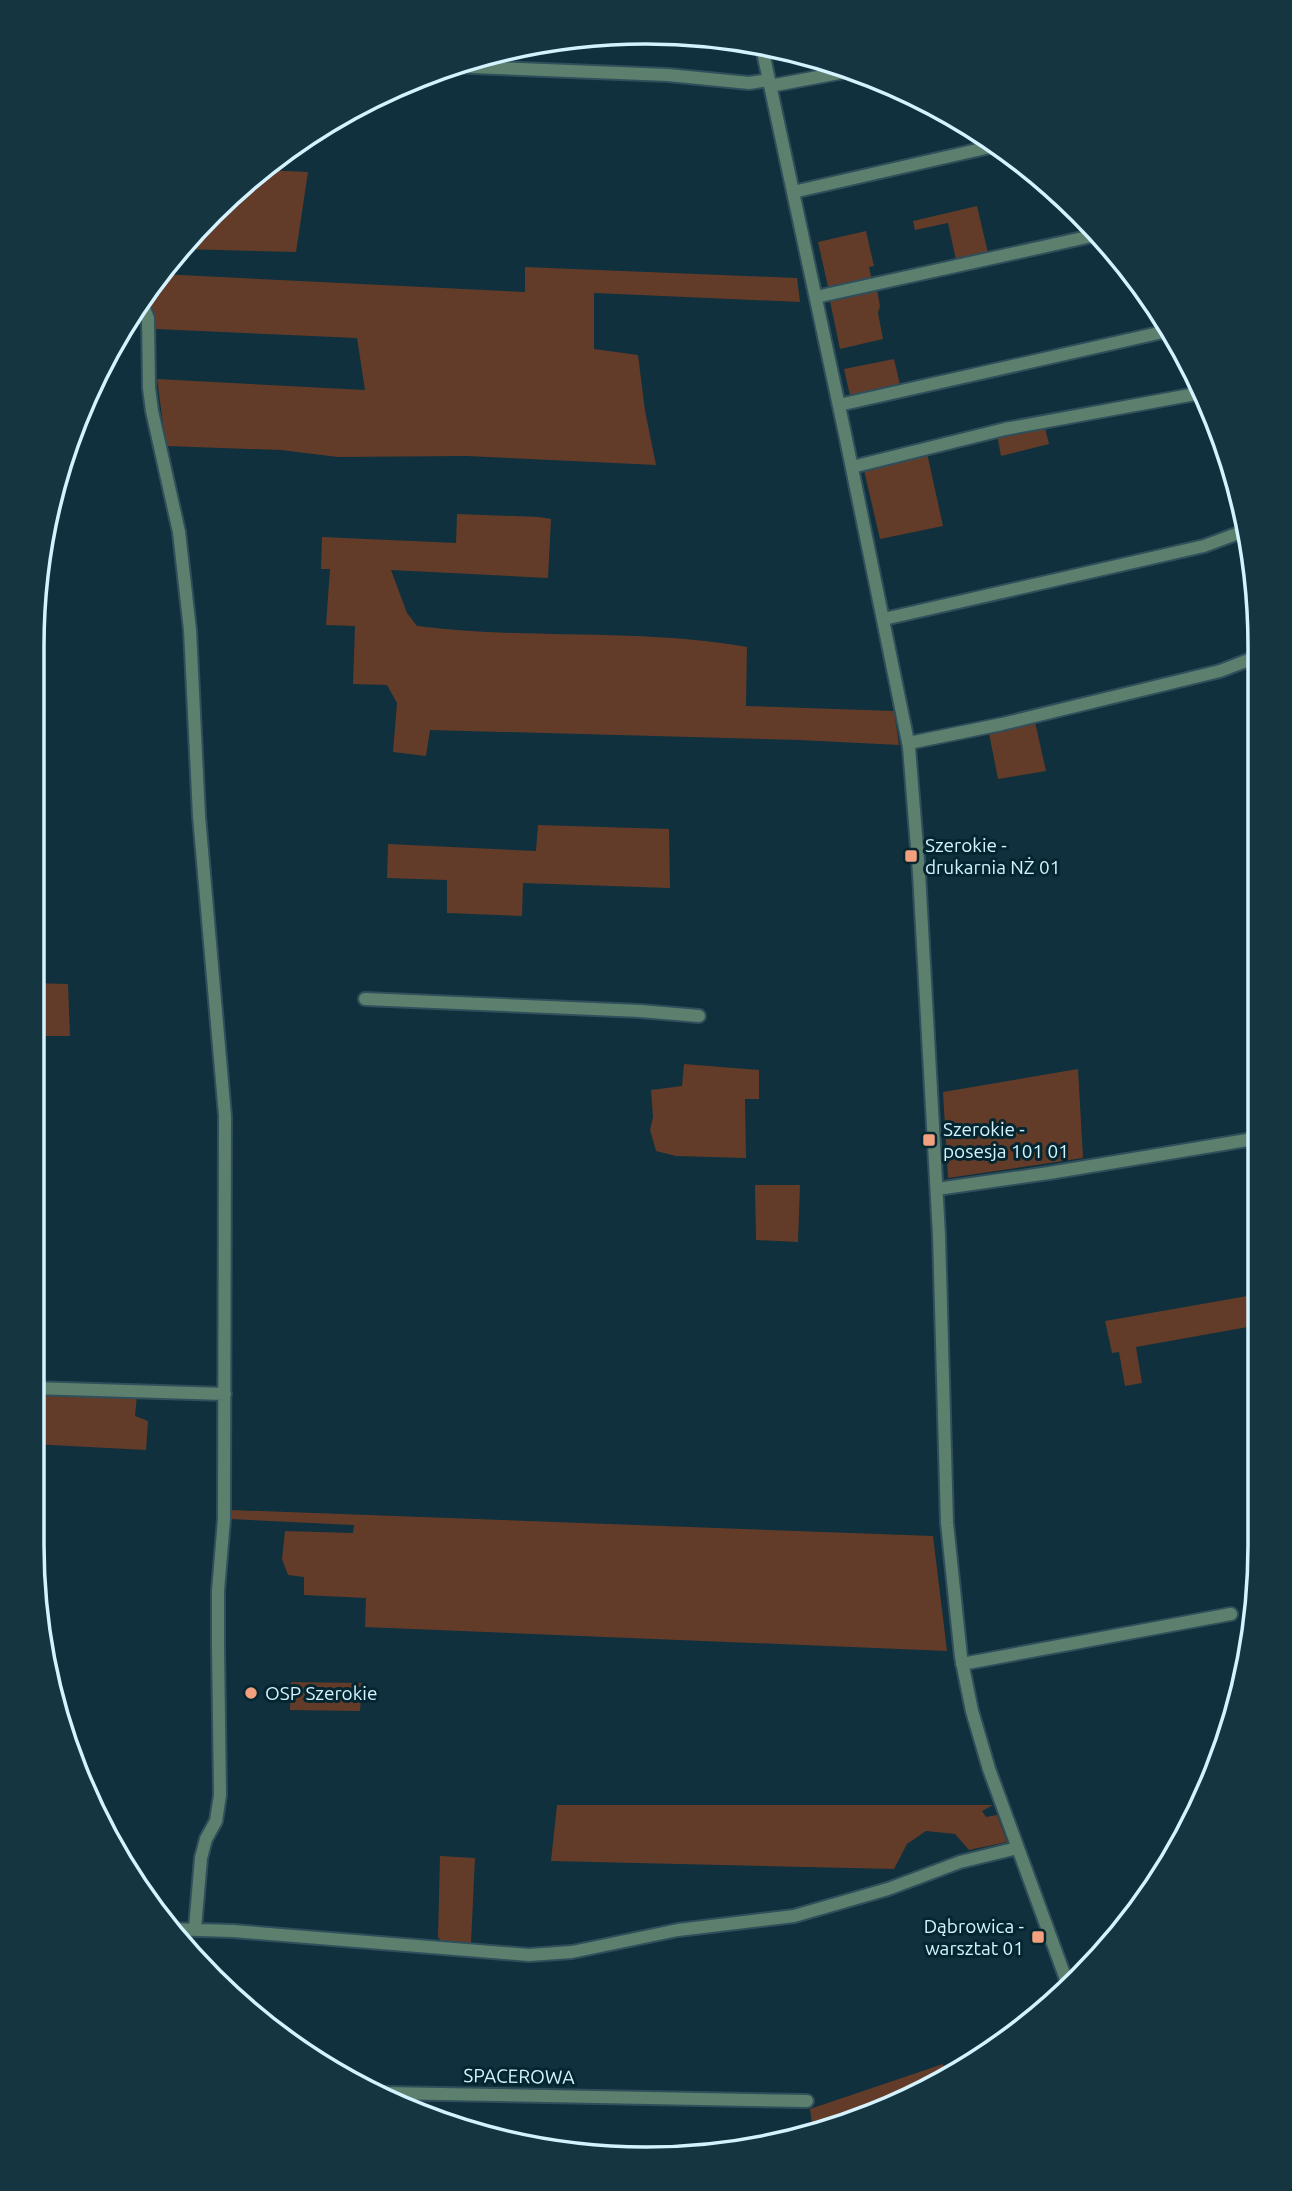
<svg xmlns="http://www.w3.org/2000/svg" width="1292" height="2191" font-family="Ubuntu,sans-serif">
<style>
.green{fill:#633b29}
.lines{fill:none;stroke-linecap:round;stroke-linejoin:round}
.minor-casing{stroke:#2f4f5b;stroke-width:16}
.minor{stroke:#5d7f6e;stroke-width:12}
.poi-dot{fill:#f2a07e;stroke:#042631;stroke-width:2.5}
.labels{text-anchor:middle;stroke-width:6;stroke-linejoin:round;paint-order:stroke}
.poi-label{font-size:19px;fill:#d4f3ff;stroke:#042631;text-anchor:start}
.street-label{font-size:19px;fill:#d4f3ff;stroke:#042631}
.rim{fill:none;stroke:#d4f3ff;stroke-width:3.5}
</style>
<rect width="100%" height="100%" fill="#0f303c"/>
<path class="green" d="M262 170 308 172 296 252 181 249 212 211Z
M977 206 988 253 956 260 948 223 915 230 913 221Z
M866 231 874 266 869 267 872 281 829 291 818 242Z
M525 267 797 278 800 302 594 293V349L638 355 645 411 656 465 466 456 338 457 281 450 166 446 157 379 365 390 357 338 156 329 152 310 144 294 160 274 525 292Z
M877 290 880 306 878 313 883 339 840 349 830 301Z
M894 359 901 389 851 400 844 369Z
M1044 424 1049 444 1001 456 997 435Z
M927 453 943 526 880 539 863 466Z
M457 514 539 517 551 519 548 578 391 570 407 613 417 626C526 640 638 628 747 647L746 706 894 711 899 745 799 740 430 730 426 756 393 752 397 703 387 685 353 684 355 626 326 625 330 569H321L322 537 456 543Z
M1035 722 1046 771 998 779 989 733Z
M538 825 669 829 670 888 523 883 522 916 447 913V880L387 878 388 844 536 851Z
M32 983 68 984 70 1036H32Z
M684 1064 759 1070V1099H745L746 1158 676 1156 656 1151 650 1130 653 1117 651 1090 682 1086Z
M1078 1069 1083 1158 948 1178 943 1092Z
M755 1185H800L798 1242 756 1240Z
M1259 1294V1325L1136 1347 1142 1383 1125 1386 1119 1352 1112 1353 1105 1321Z
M32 1392 137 1395 135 1416 148 1421 146 1450 32 1444Z
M231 1510 933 1536 947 1651 365 1627 366 1598 304 1595V1577L288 1575 282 1559 285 1531 353 1533 354 1525 230 1519Z
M291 1682 362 1683 360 1711 290 1710Z
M557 1805H993L982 1811 986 1817 997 1815 1007 1842 969 1850 955 1834 926 1831 907 1844 894 1869 551 1861Z
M440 1856 475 1858 471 1943 441 1941 438 1937Z
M943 2064 944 2073 843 2127 813 2132 810 2109Z"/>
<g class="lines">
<defs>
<path id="minor" d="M761 43 845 434 909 747 919 873 939 1235 947 1523 961 1657 972 1711 989 1769 1067 1982
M450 66 668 75 749 83 769 80
M770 86 855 70
M793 192 999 145
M816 297 1101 234
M140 299 148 318 149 388 152 411 179 532 190 630 199 816 225 1116 224 1519 218 1591V1645L220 1795 216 1821 206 1839 201 1858 195 1928
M839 405 1172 330
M852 467 1005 429 1201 393
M884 619 1204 546 1247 530
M909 743 1002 724 1220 671 1259 656
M365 999 640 1011 699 1016
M937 1189 1049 1173 1259 1138
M32 1388 225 1394
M962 1664 1231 1614
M168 1929 233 1931 529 1955 572 1952 678 1930 794 1916 888 1889 960 1862 1017 1848
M385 2093 807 2101"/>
</defs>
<use href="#minor" class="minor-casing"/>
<use href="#minor" class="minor"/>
</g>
<g class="poi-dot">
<rect x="904" y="849" width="14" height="14" rx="3.5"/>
<rect x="922" y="1133" width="14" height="14" rx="3.5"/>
<circle cx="251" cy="1693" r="7"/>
<rect x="1031" y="1930" width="14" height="14" rx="3.5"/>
</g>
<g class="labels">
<g class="poi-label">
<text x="925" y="852">Szerokie -<tspan x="925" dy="22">drukarnia NŻ 01</tspan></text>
<text x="943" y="1136">Szerokie -<tspan x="943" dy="22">posesja 101 01</tspan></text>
<text x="265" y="1700">OSP Szerokie</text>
<text x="1024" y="1933" text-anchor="end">Dąbrowica -<tspan x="1024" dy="22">warsztat 01</tspan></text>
</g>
<g class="street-label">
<text transform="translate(519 2076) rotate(1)" y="7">SPACEROWA</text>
</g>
</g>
<path d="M0 0H1292V2191H0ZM646 44H646A602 602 0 0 1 1248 646V1545A602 602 0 0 1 646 2147H646A602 602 0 0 1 44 1545V646A602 602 0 0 1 646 44Z" fill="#153641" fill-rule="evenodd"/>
<path class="rim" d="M646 44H646A602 602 0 0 1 1248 646V1545A602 602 0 0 1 646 2147H646A602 602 0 0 1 44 1545V646A602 602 0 0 1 646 44Z"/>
</svg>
